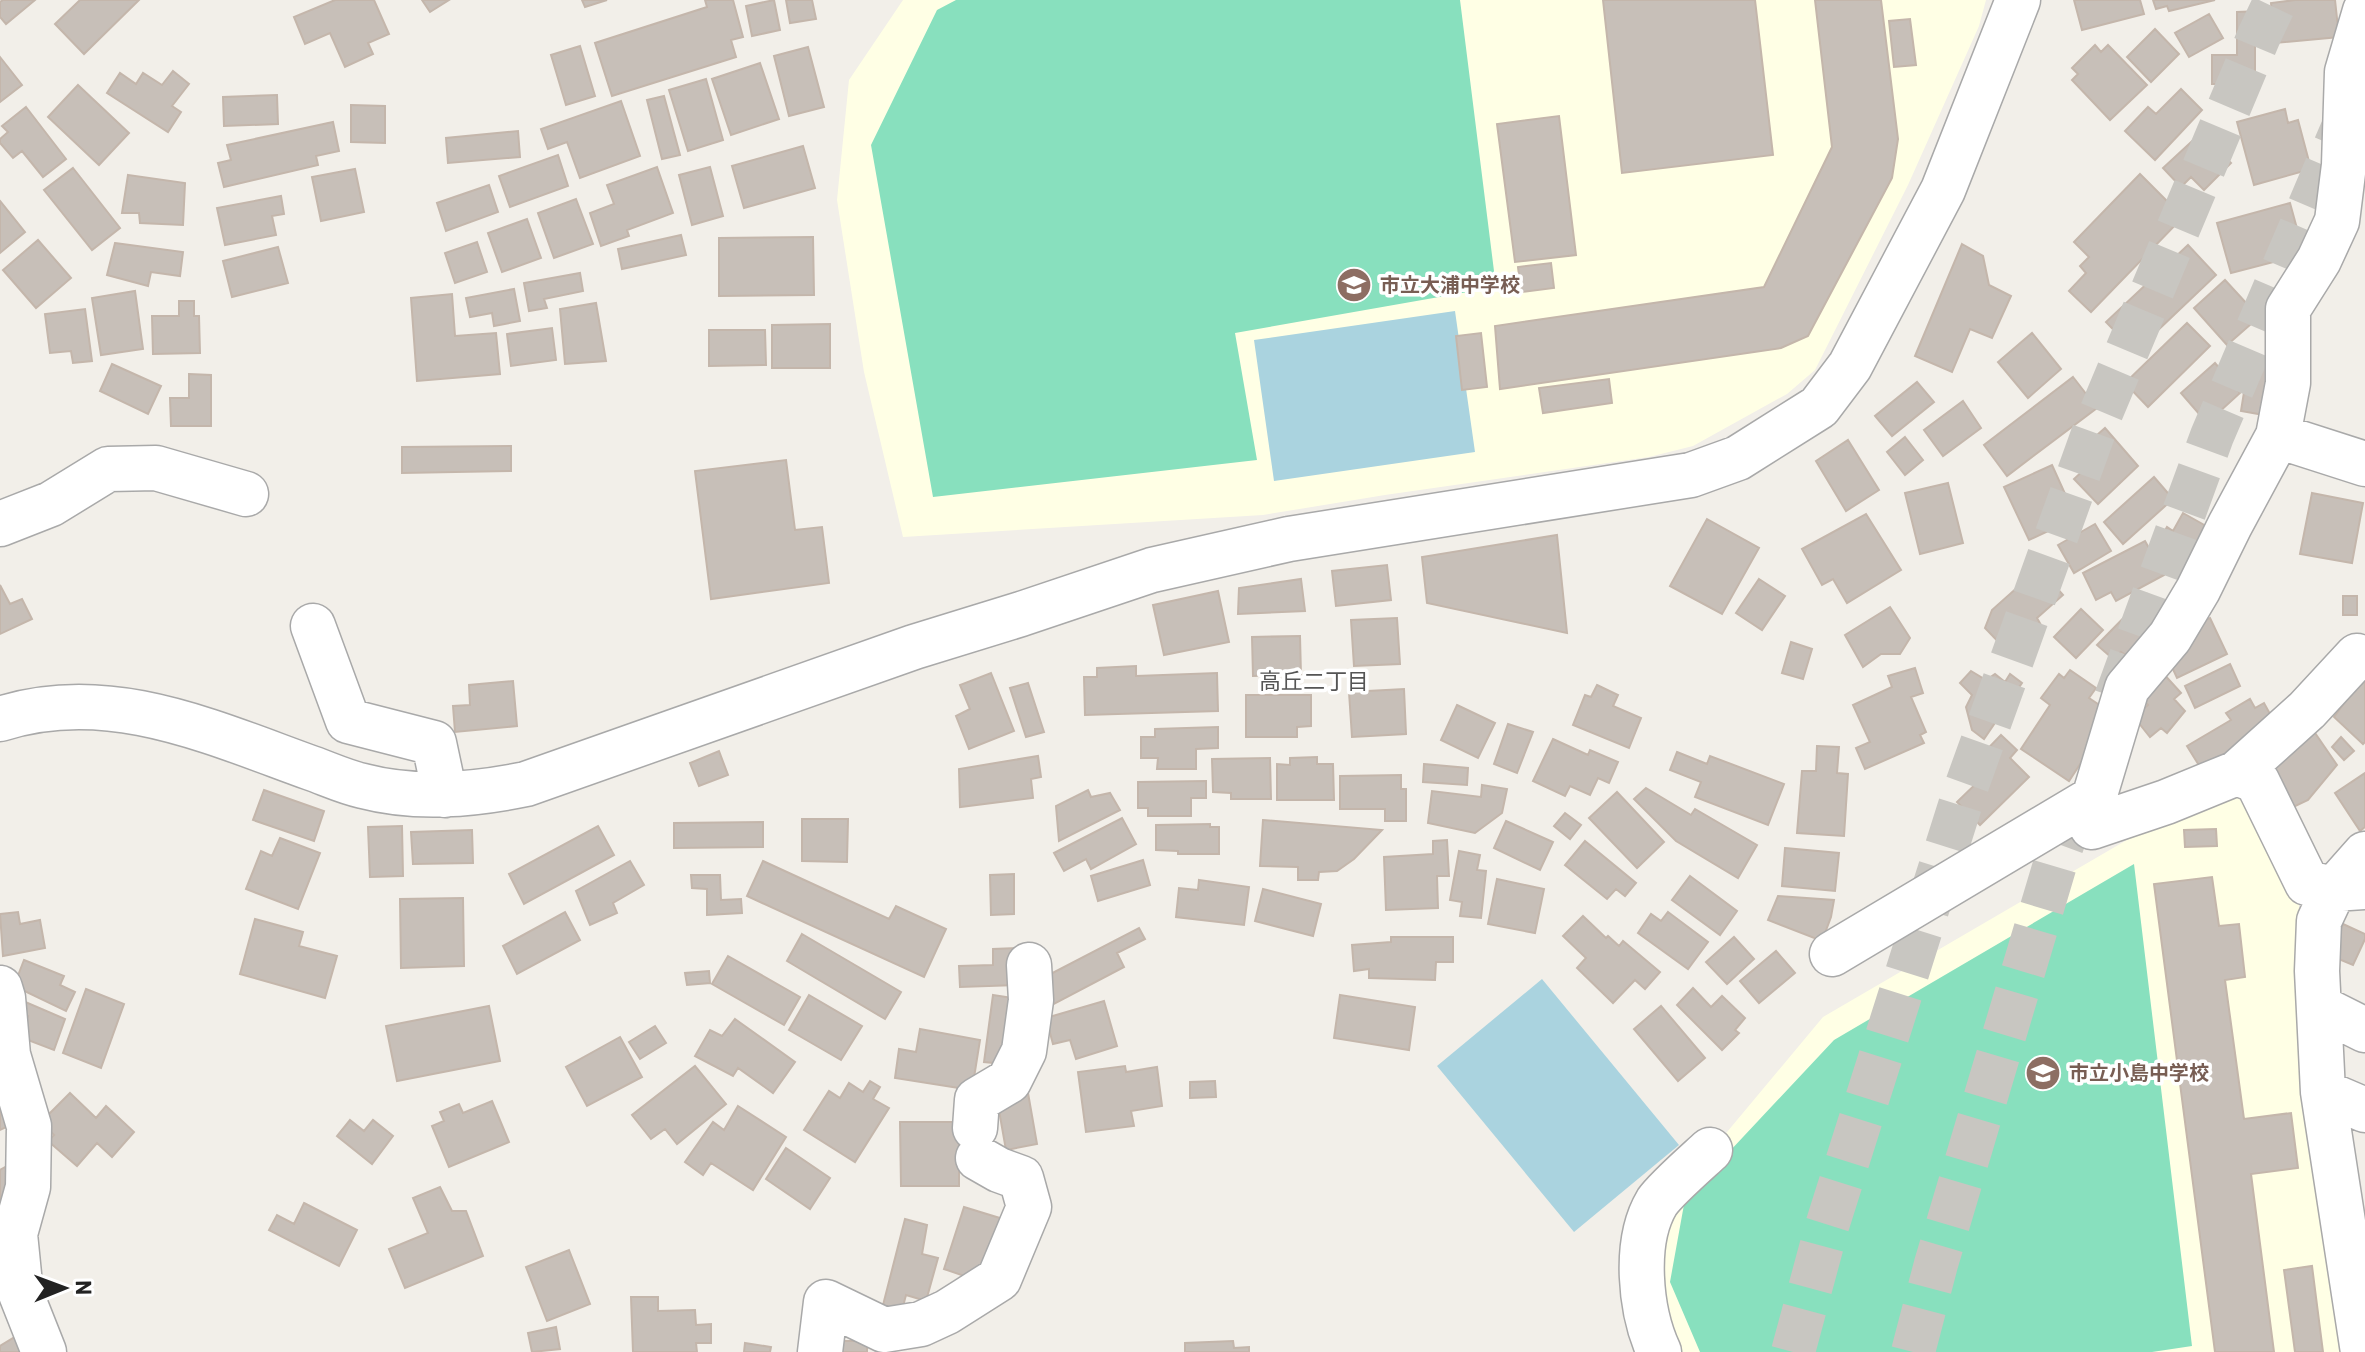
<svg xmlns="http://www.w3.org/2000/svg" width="2365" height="1352" font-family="Barlow,'Noto Sans JP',sans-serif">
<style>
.education{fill:#ffffe5}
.pitch{fill:#88e0be}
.water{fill:#aad3df}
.building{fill:#c7bfb8;stroke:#c4b6ab;stroke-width:2}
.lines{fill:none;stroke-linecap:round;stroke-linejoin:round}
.highway-tunnel{stroke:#c8c6c1;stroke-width:44;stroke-dasharray:44 22;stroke-linecap:butt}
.minor-casing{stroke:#a9a9a9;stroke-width:47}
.minor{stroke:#fff;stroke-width:44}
.labels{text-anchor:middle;stroke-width:7;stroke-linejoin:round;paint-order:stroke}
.education-label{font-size:20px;font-weight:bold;fill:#785e54;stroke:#fff;text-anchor:start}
.neighbourhood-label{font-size:22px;fill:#555;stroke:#fff}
</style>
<rect width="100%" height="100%" fill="#f2efe9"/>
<path class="education" d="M903 0H1986L1979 26 1908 185 1815 370 1787 394 1693 446 1649 457 1385 495 1263 515 903 537 864 372 837 200 849 80Z
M2251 789 2299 901 2300 977 2339 1352H1681L1651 1283 1672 1198 1823 1017 2156 823Z"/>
<path class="pitch" d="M956 0H1460L1496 287 1235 333 1257 460 933 497 871 145 937 10Z
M2134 864 2192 1346 2152 1352H1700L1670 1282 1685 1199 1834 1040Z"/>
<path class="water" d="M1455 311 1475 452 1274 481 1254 340Z
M1542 979 1679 1145 1574 1232 1437 1066Z"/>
<path class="building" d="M3 0H35L6 24 0 17V2Z
M80 0H139L84 54 55 24Z
M335 0H374L389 34 368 43 373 54 345 67 330 33 305 44 294 17Z
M422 0H449L430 12Z
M582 0H607L585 7Z
M705 0H733L743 37 731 40 736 57 612 96 595 43 707 7Z
M774 0 780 30 752 36 746 6Z
M786 0H812L816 19 790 23Z
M1603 0H1755L1773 155 1622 173Z
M1815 0H1881L1898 139 1892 178 1808 336 1781 348 1500 389 1495 326 1764 287 1832 147Z
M2074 0H2140L2144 14 2082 30Z
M2153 0H2215L2169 11 2167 6 2156 9Z
M2295 0H2335L2339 37 2275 43 2271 3Z
M2261 11 2262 45H2255V84H2212V55H2237V12Z
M2209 14 2223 38 2189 57 2175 33Z
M1910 19 1916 65 1894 67 1889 21Z
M2155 29 2179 54 2151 82 2127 57Z
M2095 45 2101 52 2108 45 2147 85 2110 120 2072 80 2078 74 2072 68Z
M580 46 595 96 566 105 551 55Z
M808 47 824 107 789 116 774 56Z
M0 57 22 85 0 102Z
M760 63 779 119 731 135 712 79Z
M173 71 189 84 172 106 181 112 168 132 107 93 120 73 136 84 143 73 162 85Z
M706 79 723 140 688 151 669 90Z
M78 85 129 133 99 165 48 117Z
M2181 89 2202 110 2155 160 2125 131 2148 107 2156 114Z
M277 95 278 124 224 126 223 97Z
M664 96 680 155 662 159 647 100Z
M621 101 640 156 580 178 567 142 548 149 541 129Z
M351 105 385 106V143L351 142Z
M26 107 66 159 43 177 22 151 13 158 0 143V139L8 132 2 126Z
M2285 109 2288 123 2298 120 2311 169 2254 185 2237 122Z
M1559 116 1576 255 1515 262 1497 124Z
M333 122 339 151 316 156 318 165 224 187 218 163 231 160 227 145Z
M518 131 520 157 448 163 446 138Z
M2201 133 2231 163 2204 190 2191 177 2181 187 2163 168Z
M803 146 815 188 744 208 732 166Z
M558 155 568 186 510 207 499 176Z
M657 167 673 213 627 230 629 236 601 246 590 213 614 204 607 185Z
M710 167 723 216 692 225 679 175Z
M73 168 120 228 92 250 44 190Z
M355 169 364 212 321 221 312 177Z
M2140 174 2183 217 2091 312 2069 291 2086 273 2080 266 2089 257 2074 242Z
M128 175 185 183 183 225 140 223 139 213H122Z
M489 185 498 212 446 231 437 203Z
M281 196 284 214 272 216 276 235 225 245 217 208Z
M576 199 593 244 554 258 538 213Z
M0 201 25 232 0 253Z
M2290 203 2304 254 2231 273 2217 223Z
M527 219 541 258 502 272 488 233Z
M681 235 686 255 622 269 618 249Z
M813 237 814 295 719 296V238Z
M38 240 71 278 36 308 3 270Z
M477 242 487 272 455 283 445 253Z
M115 243 183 252 180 276 151 272 148 286 107 275Z
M1962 244 1983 256 1989 285 2011 296 1992 338 1970 329 1952 372 1915 356Z
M2188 245 2216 275 2135 352 2106 322Z
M278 247 288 283 232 297 223 261Z
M1551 263 1554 288 1521 292 1518 267Z
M580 273 583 291 544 299 547 308 529 311 524 283Z
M2225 280 2259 317 2227 345 2194 308Z
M514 289 520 321 494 326 492 313 470 317 466 298Z
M135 291 143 349 101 355 92 298Z
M452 294 455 336 496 333 500 374 417 381 411 298Z
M179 301H194V316H199L200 353 153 354 152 316H179Z
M596 303 606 361 565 364 560 309Z
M85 309 92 361 73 363 71 351 50 353 45 314Z
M2187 323 2210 346 2148 407 2125 383Z
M830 324V368H772V325Z
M552 328 556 360 511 366 507 334Z
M709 330H765L766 365 709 366Z
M1481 333 1487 387 1462 390 1456 336Z
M2032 333 2061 369 2028 398 1998 362Z
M2250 355 2274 359 2264 415 2241 411Z
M2215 363 2240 393 2207 423 2181 393Z
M112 364 161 386 148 414 100 391Z
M189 374 211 375V426H171L170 398H189Z
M2073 377 2097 408 2007 476 1984 445Z
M1609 379 1612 403 1543 413 1539 388Z
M1917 382 1934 402 1892 436 1875 416Z
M1963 401 1981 428 1943 456 1924 430Z
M2105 428 2138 466 2098 504 2074 479 2100 455 2089 442Z
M1905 437 1923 460 1905 475 1887 452Z
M1848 440 1879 490 1846 511 1816 461Z
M511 446V471L402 473V447Z
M786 460 795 530 822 527 829 583 711 599 695 471Z
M2052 465 2076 518 2029 540 2004 487Z
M2154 477 2173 499 2123 544 2104 522Z
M1948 483 1963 543 1920 554 1905 493Z
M2312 493 2363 503 2352 563 2300 554Z
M2183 513 2215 531 2195 565 2157 544 2167 527 2173 531Z
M1866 514 1901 570 1847 603 1833 579 1822 585 1802 549Z
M1707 519 1759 548 1722 614 1670 586Z
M2095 524 2111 551 2074 573 2058 545Z
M1557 535 1567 633 1427 603 1422 557Z
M2145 541 2164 575 2116 601 2111 592 2096 600 2083 573Z
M1387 565 1391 600 1336 606 1332 571Z
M2039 568 2063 595 2037 618 2041 625 2011 655 1985 628 1992 610Z
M1301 579 1305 611 1238 614 1239 588Z
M1759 579 1785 596 1762 630 1736 613Z
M0 585 10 604 22 599 32 619 0 634Z
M1218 591 1229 642 1164 655 1153 605Z
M2147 594 2168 615 2129 657 2121 652 2112 658 2097 645Z
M2343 596H2357V615H2343Z
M1890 607 1910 638 1900 654H1881L1863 667 1845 635Z
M2081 609 2103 630 2076 658 2054 637Z
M1397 618 1400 664 1354 666 1351 620Z
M2210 618 2227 654 2177 678 2166 654 2193 641 2187 628Z
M1300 636 1301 675 1253 676 1252 637Z
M1791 642 1812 649 1803 679 1782 673Z
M2230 664 2240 686 2195 708 2185 686Z
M1136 666V676L1217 673 1218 711 1085 715 1084 677H1097V668Z
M1915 668 1923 693 1911 697 1926 732 1920 735 1924 743 1865 769 1856 748 1870 742 1853 705 1892 687 1888 676Z
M2070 670 2096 688 2089 698 2113 714 2069 781 2021 749 2050 705 2041 698 2059 674 2064 678Z
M1971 671 1986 680 1995 674 2005 682 2010 674 2022 683 1984 739 1972 730 1966 707 1972 695 1960 683Z
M2161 671 2181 693 2174 699 2185 711 2167 733 2161 728 2150 737 2134 717 2148 705 2137 693Z
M991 673 1014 731 969 749 956 716 970 709 960 685Z
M2365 675V742L2363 744 2334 717Z
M513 681 517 726 455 732 453 706 470 705 469 685Z
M1028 683 1044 732 1026 737 1010 688Z
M1597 685 1618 695 1613 706 1641 718 1629 748 1573 725 1585 695 1591 697Z
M1404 689 1406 734 1352 737 1349 692Z
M1246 695H1311V726L1297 727V737H1246Z
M2250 699 2255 708 2264 703 2275 723 2205 775 2187 746 2231 720 2226 713Z
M1457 705 1495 723 1478 758 1441 740Z
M1508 724 1533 732 1517 773 1494 764Z
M1218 727V748L1196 749V769H1157L1158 758H1141V737H1155V729Z
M2313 730 2337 765 2308 800 2287 810 2262 766Z
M2001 735 2017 750 2010 758 2029 777 1980 825 1957 802 1985 775 1973 764Z
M2341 737 2354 751 2344 760 2332 747Z
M1553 739 1588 755 1590 750 1618 762 1609 783 1598 778 1590 795 1570 786 1565 796 1533 781Z
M1817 746 1839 747 1837 773 1848 774 1844 836 1797 833 1802 771H1816Z
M719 751 728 775 699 786 690 763Z
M1677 752 1707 764 1710 756 1784 784 1768 825 1695 797 1701 782 1670 770Z
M1038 756 1041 777 1031 779 1033 798 960 807 959 769Z
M1317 757V764H1333L1334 800H1277V764L1290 765V758Z
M1270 758 1271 799H1231V793L1213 792 1212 759Z
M1424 764 1468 768 1467 785 1423 782Z
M2365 773V827L2360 831 2335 793Z
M1401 775V789H1406V821H1385V809H1340V776Z
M1206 781V798H1191V816H1148V808H1138V782Z
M1482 785 1507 789 1502 813 1475 833 1428 823 1432 791 1481 797Z
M1646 788 1691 815 1695 809 1757 845 1738 878 1676 841 1634 799Z
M264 790 324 811 314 841 253 820Z
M1088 790 1091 797 1110 793 1120 810 1059 841 1056 806Z
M1617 792 1664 842 1637 868 1589 818Z
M1565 813 1581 825 1570 839 1554 826Z
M1122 818 1136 844 1091 869 1086 859 1064 871 1054 853Z
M802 819H848L847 862 802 861Z
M1263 820 1382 830 1354 859 1337 871 1319 872 1318 880H1298V867L1260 866Z
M1506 821 1553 842 1540 870 1494 848Z
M763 822V847L674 848V823Z
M1210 824V827H1219V854H1178V851L1156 850V825Z
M402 826 403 876 370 877 368 827Z
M598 826 614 855 524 904 509 874Z
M2216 829 2217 846 2185 847 2184 830Z
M472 830 473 863 413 864 411 832Z
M280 838 320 853 298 909 246 889 261 851 272 856Z
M1447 840 1449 876H1437L1438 908 1386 910 1384 857 1433 854V841Z
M1585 841 1636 883 1625 896 1616 889 1607 899 1565 865Z
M1785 848 1839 853 1835 891 1782 886Z
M1459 851 1480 855 1477 870 1486 871 1481 918 1460 916 1462 902 1450 900Z
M1143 860 1150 885 1098 901 1091 876Z
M630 861 644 885 613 903 617 913 590 925 576 891Z
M763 861 889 919 896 906 946 929 924 977 747 896Z
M1014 874V914L991 915 990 875Z
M691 875H720L721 900 741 899 742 913 707 915V889L692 888Z
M1690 876 1737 911 1720 935 1672 900Z
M2212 877 2219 926 2239 924 2245 977 2225 980 2244 1119 2291 1113 2298 1168 2251 1174 2274 1352H2215L2154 884Z
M1497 879 1544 889 1535 933 1488 924Z
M1199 880 1249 887 1244 925 1176 917 1179 888 1198 890Z
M1263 889 1321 904 1313 936 1255 921Z
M1778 896 1834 900 1831 917 1822 941 1768 920Z
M463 898 464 966 401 968 400 899Z
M18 912 20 924 40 920 45 948 3 956 0 914Z
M565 912 580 940 517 974 503 946Z
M1668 912 1708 942 1688 969 1638 933 1651 914 1661 921Z
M1583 916 1606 938 1608 936 1619 946 1623 941 1660 972 1645 989 1635 980 1613 1003 1577 968 1586 958 1563 936Z
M255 919 303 932 299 946 337 956 325 998 240 974Z
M2343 924 2365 934V939L2353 965 2329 955Z
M1139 928 1145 939 1117 953 1124 967 1052 1005 1039 980Z
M802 934 901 992 885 1019 787 961Z
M1391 937H1453V962H1436L1435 980 1369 978V969L1354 971 1352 945 1391 942Z
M1734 937 1754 959 1727 984 1706 962Z
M1017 948 1018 985 960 987 959 966 993 965V949Z
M1776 951 1795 973 1759 1003 1740 981Z
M728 956 800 997 784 1025 712 984Z
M24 960 64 976 60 985 75 992 66 1011 14 986Z
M709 971 710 983 687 985 685 973Z
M1693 988 1711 1007 1722 996 1745 1018 1735 1030 1739 1033 1722 1050 1677 1005Z
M86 989 124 1004 101 1068 63 1053Z
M809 995 862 1026 841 1060 789 1030Z
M993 995 1013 998 1004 1064 984 1062Z
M1340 995 1415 1007 1409 1050 1334 1038Z
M16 998 65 1019 54 1050 20 1037 28 1016 12 1009Z
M1104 1001 1117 1046 1076 1059 1070 1040 1053 1044 1046 1018Z
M489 1006 500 1061 397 1081 386 1026Z
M1661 1006 1705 1058 1678 1081 1634 1029Z
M735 1019 795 1062 773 1093 738 1068 733 1076 695 1056 710 1030 722 1036Z
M655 1026 666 1043 640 1059 629 1042Z
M920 1029 980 1040 972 1090 895 1078 899 1049 916 1052Z
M620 1037 642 1077 587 1106 566 1067Z
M695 1066 726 1104 677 1144 665 1129 651 1139 632 1115Z
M1125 1066 1126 1072 1157 1067 1162 1106 1131 1111 1134 1126 1086 1132 1078 1072Z
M870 1081 880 1087 873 1099 889 1108 855 1162 804 1130 829 1091 840 1098 849 1083 863 1092Z
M1215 1081 1216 1097 1190 1098V1082Z
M0 1090 15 1123 0 1130Z
M70 1093 96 1118 106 1106 134 1132 112 1157 97 1143 77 1166 48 1141 54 1135 41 1122Z
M1028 1093 1037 1144 1006 1150 997 1099Z
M492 1101 509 1142 449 1167 432 1126 444 1121 440 1112 459 1104 463 1113Z
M738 1106 786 1137 753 1190 711 1163 703 1175 685 1162 713 1122 724 1130Z
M350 1120 364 1131 373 1120 393 1136 372 1164 337 1136Z
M900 1122H959V1186H901Z
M786 1148 830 1178 810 1209 766 1179Z
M7 1166 19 1187 0 1214V1170Z
M440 1187 452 1211H466L483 1256 405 1288 389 1249 428 1233 413 1198Z
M304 1203 357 1230 339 1266 269 1230 277 1215 294 1224Z
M964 1207 1003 1219 982 1282 944 1269Z
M905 1219 927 1225 922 1254 938 1258 926 1301 906 1295 901 1314 882 1309Z
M569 1250 590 1304 547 1321 526 1267Z
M2312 1266 2323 1352H2295L2284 1270Z
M631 1297H658V1311L695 1310 696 1325 711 1324V1343H696L697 1352H633Z
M556 1327 560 1349 532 1352 528 1333Z
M23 1332 34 1352H0V1346Z
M827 1341H867V1352H827Z
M1233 1341 1234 1348 1249 1347V1352H1185V1343Z
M745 1343 771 1347 770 1352H744Z"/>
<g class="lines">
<path class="highway-tunnel" d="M2116 698 2212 436 2342 130
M1793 1352 1827 1226 1963 796 2098 420 2259 36 2276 0
M1913 1352 1936 1264 2056 861 2084 785"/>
<defs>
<path id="minor" d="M2365 11 2347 72 2344 165 2337 221 2319 260 2288 309V383L2278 436 2230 525 2198 590 2170 637 2127 688 2094 798 2092 827 2166 802 2237 773 2257 781 2307 883 2334 889 2365 887
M2278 436 2365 464
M0 524 51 504 108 469 156 468 246 494
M313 626 348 721 434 743 445 795
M0 719C108 684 211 732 311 768 328 774 345 782 363 786 416 800 472 795 526 784L914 647 1021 614 1152 570 1289 539 1691 475 1738 458 1819 407 1850 366 1943 190 2018 0
M2237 773 2307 710 2357 656
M1832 954 2094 798
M0 988 3 998 8 1055 29 1126 28 1187 15 1234 21 1294 44 1352
M2319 1007 2365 1030
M2323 1092 2365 1110
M975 1128 977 1100 1009 1081 1024 1051 1031 1000 1029 965
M820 1352 826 1302 884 1330 921 1324 947 1312 966 1300 999 1279 1029 1207 1021 1178 999 1170 978 1158
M1659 1352C1640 1311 1633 1242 1657 1202 1666 1189 1697 1162 1710 1150
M2363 1352 2323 1092 2317 971 2319 921 2334 889 2365 854"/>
</defs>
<use href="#minor" class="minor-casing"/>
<use href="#minor" class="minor"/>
</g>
<defs>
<symbol id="school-disc" viewBox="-11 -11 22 22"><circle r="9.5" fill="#8d6e63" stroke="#fff"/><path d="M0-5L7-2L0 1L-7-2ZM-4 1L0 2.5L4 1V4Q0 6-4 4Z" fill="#fff"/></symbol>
</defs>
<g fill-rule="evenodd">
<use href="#school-disc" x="1334" y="265" width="40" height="40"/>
<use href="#school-disc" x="2023" y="1053" width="40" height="40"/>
</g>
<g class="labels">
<g class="education-label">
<text x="1380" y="292">市立大浦中学校</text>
<text x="2069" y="1080">市立小島中学校</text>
</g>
<g class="neighbourhood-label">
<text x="1314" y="689">高丘二丁目</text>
</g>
</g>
<g transform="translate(64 1288) rotate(89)" stroke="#ffffff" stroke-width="6" paint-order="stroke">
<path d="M0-6L14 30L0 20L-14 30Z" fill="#222222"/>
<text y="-12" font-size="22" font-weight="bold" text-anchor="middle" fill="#222222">N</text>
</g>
</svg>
